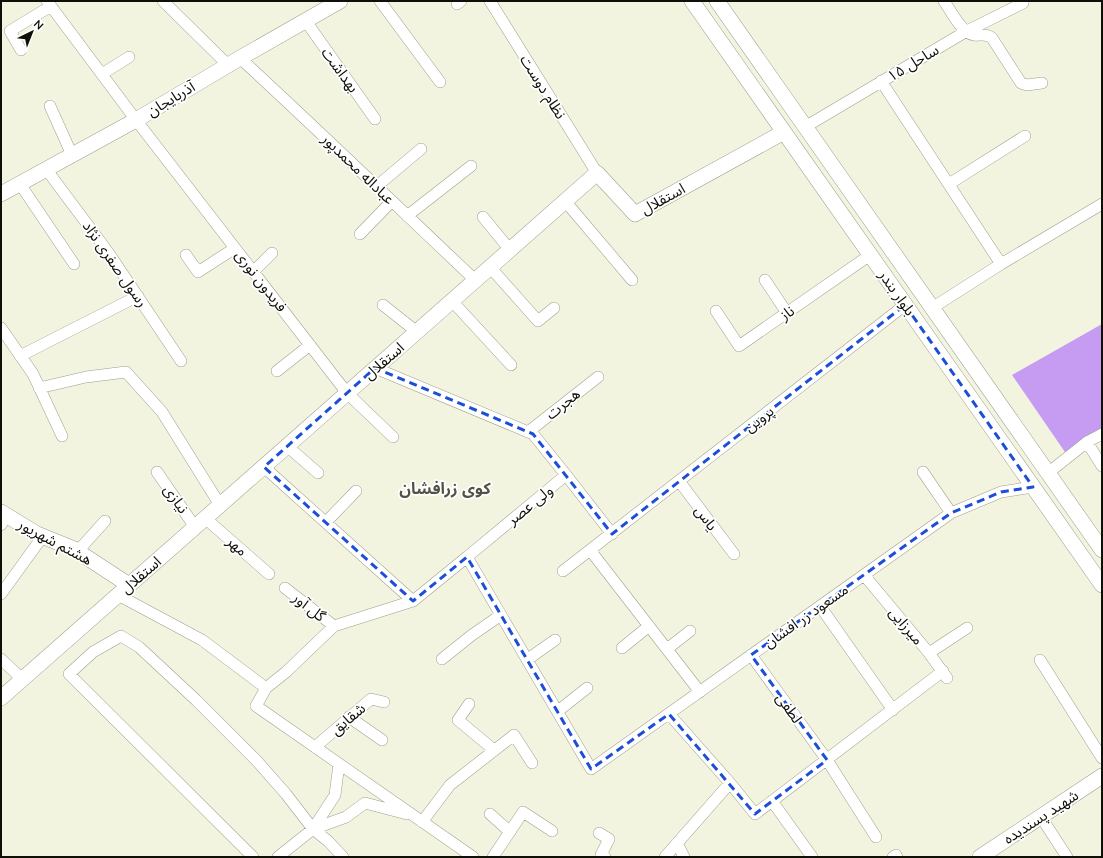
<svg xmlns="http://www.w3.org/2000/svg" width="1103" height="858" font-family="Mulish,'Noto Sans Arabic',sans-serif">
<style>
.forest{fill:#c69cf3}
.lines{fill:none;stroke-linecap:round;stroke-linejoin:round}
.street-casing{stroke:#9e9f8d;stroke-width:12}
.secondary-casing{stroke:#9e9f8d;stroke-width:16}
.street{stroke:#fff;stroke-width:11}
.secondary{stroke:#fff;stroke-width:15}
.marked{fill:none;stroke:#1d4ed8;stroke-width:3;stroke-dasharray:8 5;stroke-linejoin:round}
.labels{text-anchor:middle;stroke-width:3.5;stroke-linejoin:round;paint-order:stroke}
.street-label{font-size:15px;fill:#101009;stroke:#fff}
.neighbourhood-label{font-size:16px;font-weight:bold;fill:#535343;stroke:#fff}
</style>
<rect width="100%" height="100%" fill="#f3f4e0"/>
<path class="forest" d="M1102 324V432L1067 455 1012 375Z"/>
<g class="lines">
<defs>
<path id="street" d="M47 1 136 120 347 393 393 437
M163 1 228 65
M380 1 440 82
M490 1 597 173
M944 1C951 11 962 34 974 35 981 36 986 33 992 38L1021 83 1027 85 1042 83
M457 4 461 1
M305 20 375 119
M21 50 10 31 51 6
M240 58C319 131 397 206 475 280
M102 74 129 57
M881 81 1001 264
M50 106 72 155
M805 127 965 32 1023 3
M46 169 108 252 181 361
M20 184 74 264
M949 184 1025 136
M377 186 421 149
M565 201 632 280
M407 216 471 166
M483 217 510 250
M360 234 392 201
M186 255 198 272 235 248
M490 267 538 321 554 308
M253 272 272 253
M765 280 787 313
M452 301 511 365
M383 305 417 332
M932 308 1001 264 1102 204
M716 311 739 346 870 255
M1 328 33 374 62 436
M20 356 138 296
M375 368 533 434 566 475
M277 371 310 345
M39 388 86 377 126 372 162 412 220 505
M528 432 598 377
M1087 442 1102 466
M287 446 318 473
M264 467 413 601
M157 472 195 527
M923 472 951 513
M1048 473 1087 442 1102 434
M679 481 734 554
M205 518 269 574
M326 522 356 491
M1 525 7 515
M612 534 566 475 467 557 591 769 951 513 1001 492 1033 487
M590 550 700 692
M77 552 105 521
M563 571 905 305
M864 575 929 653 947 678
M285 588 334 626
M1 594 43 536
M118 595 202 640 266 688 256 706 473 857
M820 606 893 710
M622 648 649 626
M667 649 690 631
M929 653 967 628
M751 655 827 760 876 837
M1 659 22 679
M442 659 472 635 501 615
M528 659 555 640
M1040 660 1102 758
M266 688 286 672 334 626 413 601 467 557
M469 704 458 720 494 750
M558 711 587 688
M669 714 730 783 755 814 943 671
M349 717 382 740
M315 747 371 699 384 702
M339 764 335 795 313 829 346 817 365 803 407 814
M772 801 812 857
M490 814 510 832
M1041 817 1067 857
M422 822 450 785 514 735 532 763
M599 833 609 839 601 855 605 857
M677 843 684 857
M253 857 69 674 93 652 121 636 139 647 196 700 256 760 286 794 313 829 328 841 343 857
M278 857 313 829
M493 857 523 812 552 831
M665 857 730 783
M893 857 896 855 897 857"/>
<path id="secondary" d="M692 1 1102 585
M717 1 1102 550
M1 194 136 120 240 58 340 1
M1 512 37 534 74 549 129 585
M1 698 597 173 635 214 784 132
M980 857 1102 776"/>
</defs>
<use href="#street" class="street-casing"/>
<use href="#secondary" class="secondary-casing"/>
<use href="#street" class="street"/>
<use href="#secondary" class="secondary"/>
</g>
<path class="marked" d="M905 305 1033 487 1001 492 951 513 751 655 827 760 755 814 669 714 591 769 467 557 413 601 264 467 375 368 533 434 612 534Z"/>
<g class="labels">
<g class="street-label">
<text transform="translate(913 63) rotate(-31)" y="5">ساحل ۱۵</text>
<text transform="translate(340 70) rotate(54)" y="5">بهداشت</text>
<text transform="translate(543 87) rotate(58)" y="5">نظام دوست</text>
<text transform="translate(171 99) rotate(-31)" y="5">آذربایجان</text>
<text transform="translate(358 169) rotate(44)" y="5">عباداله محمدپور</text>
<text transform="translate(663 199) rotate(-29)" y="5">استقلال</text>
<text transform="translate(115 264) rotate(55)" y="5">رسول صفری نژاد</text>
<text transform="translate(261 281) rotate(52)" y="5">فریدون نوری</text>
<text transform="translate(897 293) rotate(55)" y="5">بلوار بندر</text>
<text transform="translate(787 313) rotate(-35)" y="5">ناز</text>
<text transform="translate(384 361) rotate(-41)" y="5">استقلال</text>
<text transform="translate(563 404) rotate(-39)" y="5">هجرت</text>
<text transform="translate(759 419) rotate(-38)" y="5">پروین</text>
<text transform="translate(176 499) rotate(55)" y="5">نیازی</text>
<text transform="translate(530 505) rotate(-39)" y="5">ولی عصر</text>
<text transform="translate(706 518) rotate(53)" y="5">یاس</text>
<text transform="translate(55 542) rotate(28)" y="5">هشتم شهریور</text>
<text transform="translate(237 546) rotate(41)" y="5">مهر</text>
<text transform="translate(141 575) rotate(-41)" y="5">استقلال</text>
<text transform="translate(309 607) rotate(38)" y="5">گل آور</text>
<text transform="translate(806 616) rotate(-35)" y="5">مسعود زر افشان</text>
<text transform="translate(906 626) rotate(50)" y="5">میرزایی</text>
<text transform="translate(789 708) rotate(54)" y="5">لطفی</text>
<text transform="translate(348 719) rotate(-40)" y="5">شقایق</text>
<text transform="translate(1041 817) rotate(-33)" y="5">شهید پسندیده</text>
</g>
<g class="neighbourhood-label">
<text x="445" y="494">کوی زرافشان</text>
</g>
</g>
<rect width="1103" height="858" fill="none" stroke="#101009" stroke-width="4"/>
<g transform="translate(32 32) rotate(43)" stroke="#ffffff" stroke-width="3" paint-order="stroke">
<path d="M0-3L7 15L0 10L-7 15Z" fill="#101009"/>
<text y="-6" font-size="11" font-weight="bold" text-anchor="middle" fill="#101009">N</text>
</g>
</svg>
